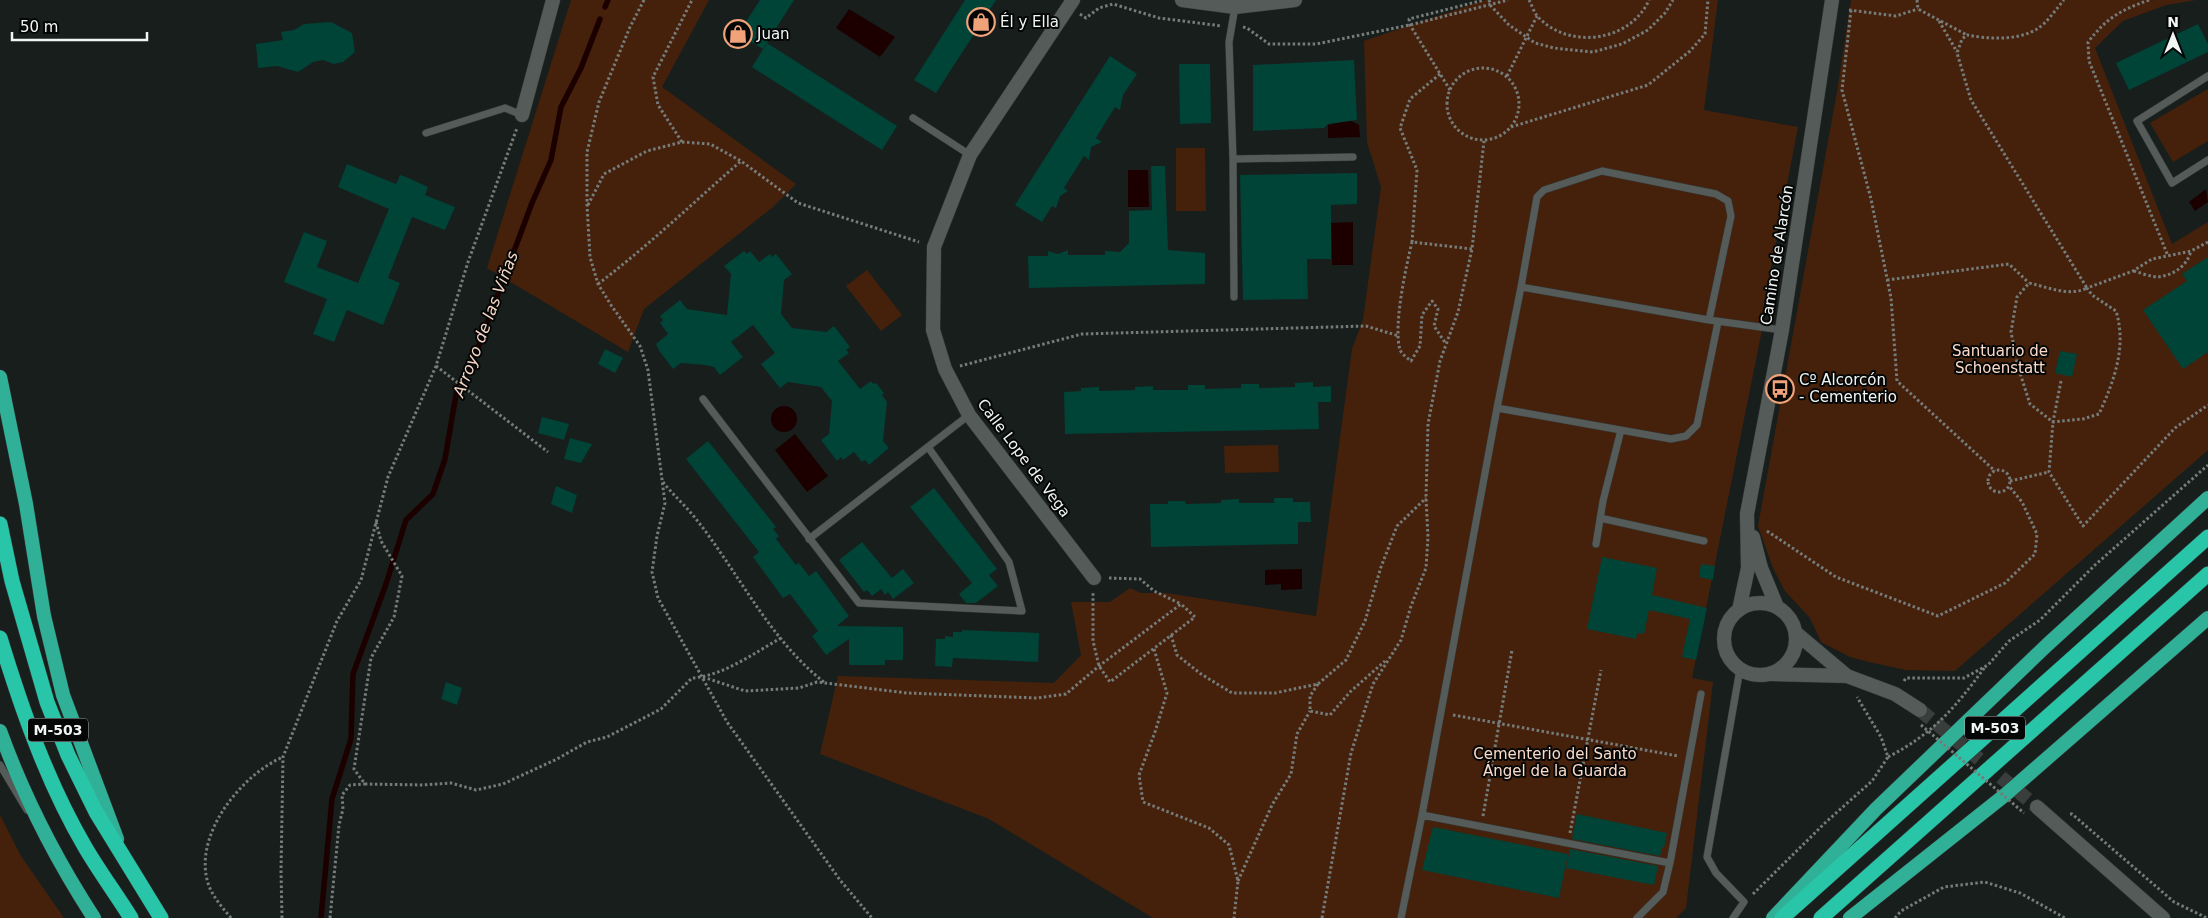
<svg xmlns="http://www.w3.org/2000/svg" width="2208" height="918" font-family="'DejaVu Sans',sans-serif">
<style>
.green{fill:#45210c}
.water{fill:#1c0000}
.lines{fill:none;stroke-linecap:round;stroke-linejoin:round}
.stream{stroke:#1c0000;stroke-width:5.5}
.building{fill:#004337}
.minor-tunnel{stroke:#393e3c;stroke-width:14;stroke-dasharray:14 7;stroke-linecap:butt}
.service-casing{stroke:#333836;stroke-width:8}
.minor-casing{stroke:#333836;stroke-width:15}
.trunk-casing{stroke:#333836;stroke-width:15}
.motorway-casing{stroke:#333836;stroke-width:16}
.path{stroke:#767c7a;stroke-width:3;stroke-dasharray:2.5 2.5;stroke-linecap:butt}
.service{stroke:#545b59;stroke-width:7}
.minor{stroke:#545b59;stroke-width:14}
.trunk{stroke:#31b098;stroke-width:14}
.motorway{stroke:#28c5a8;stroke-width:15}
.path-bridge{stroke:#767c7a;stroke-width:3;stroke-dasharray:2.5 2.5;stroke-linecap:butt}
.labels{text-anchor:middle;stroke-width:4;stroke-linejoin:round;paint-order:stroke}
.shield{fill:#050707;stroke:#aaaead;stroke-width:1}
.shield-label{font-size:14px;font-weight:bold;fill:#f1f6f4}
.poi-label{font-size:15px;fill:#f1f6f4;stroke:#050707;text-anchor:start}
.street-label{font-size:15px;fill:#f1f6f4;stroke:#050707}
.park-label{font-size:15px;fill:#fcdac9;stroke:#050707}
.water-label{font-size:16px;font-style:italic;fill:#f7d6c5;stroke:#050707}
</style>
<rect width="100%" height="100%" fill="#181e1c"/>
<path class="green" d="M571 0H709L662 87 796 184 773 207 644 309 628 352 487 268Z
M1485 0H1718L1704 110 1798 127 1761 320H1764L1692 678 1713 682 1686 908 1676 918H1153L989 819 820 754 838 676 1054 683 1081 655 1071 602H1110L1130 588 1141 593H1166L1316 616 1352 349 1363 320 1381 187 1367 142 1364 41Z
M1851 0H2196L2166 5 2123 21 2095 48 2172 244 2208 222V450L1955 671 1906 670 1869 662 1850 657 1821 642 1810 618 1785 591 1773 568 1758 526 1837 92Z
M2208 89V141L2173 162 2150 123Z
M1176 148H1205L1206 211H1176Z
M867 270 902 315 881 331 846 286Z
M1278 445 1279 472 1225 473 1224 446Z
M0 815 21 856 64 918H0Z"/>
<path class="water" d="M849 9 895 37 880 57 836 28Z
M1350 120 1359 125 1360 137 1328 138V125Z
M1128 170H1148L1149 207H1128Z
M2206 189 2208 202 2195 211 2189 202Z
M1353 222V265H1332L1331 223Z
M771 419a13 13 0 1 1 26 0a13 13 0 1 1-26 0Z
M795 434 828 476 807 492 775 450Z
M1302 569V589L1281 590V584L1265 585V570Z"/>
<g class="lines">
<path class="stream" d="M605 7 608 0
M321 918 332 799 351 739 353 674 386 584 406 520 433 494 445 459 457 389 477 350 532 203 551 160 561 107 581 68 600 19"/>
</g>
<path class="building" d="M760 0H794L763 49 738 34Z
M965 0H996L936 93 914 80Z
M331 22 352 33 355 52 343 62 334 64 323 60 313 62 298 72 277 66 258 68 256 44 283 40 281 32 294 30 304 24Z
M2198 24 2208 44V52L2129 90 2116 63Z
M767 43 897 126 882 150 752 67Z
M1110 56 1137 74 1123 95 1120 110 1115 107 1096 138 1102 142 1091 147 1089 160 1084 156 1064 188 1068 191 1060 196 1056 208 1052 206 1042 222 1015 205Z
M1354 60 1357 120 1328 124 1324 128 1253 131V65Z
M1179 64H1210L1211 123 1180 124Z
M347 164 396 184 400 175 406 177 428 187 425 195 455 207 445 230 412 217 388 278 400 283 383 325 347 310 334 342 313 334 327 299 284 282 304 232 327 241 317 267 358 283 389 209 338 187Z
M1151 166H1165L1168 250 1205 253V284L1029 288 1028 256H1048V251L1058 254 1068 250V255H1105V251L1120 252 1129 243V211L1152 210Z
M1357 173V204L1331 205V259H1307L1308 299 1243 300 1240 175Z
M744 251 747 254 750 251 759 262 770 254 772 257 776 254 792 274 784 280 781 314 792 328 826 332 834 326 850 347 846 350 849 353 838 361 860 389 871 381 873 384 876 383 884 393 882 395 887 402 883 441 889 448 869 465 865 460 862 462 854 452 843 460 841 457 837 461 821 440 829 434 832 401 821 387 788 382 780 388 761 364 775 353 753 325 731 342 743 357 720 375 714 367 705 365 681 363 673 369 660 352 656 344 668 334 660 323 663 320 660 316 680 300 687 309 727 315 731 274 724 266Z
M2208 257V352L2183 369 2143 310 2187 281 2182 274Z
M605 349 623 358 615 373 598 364Z
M2060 351 2077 354 2072 377 2055 373Z
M1313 382V387L1331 386V402H1318L1319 429 1065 434 1064 392 1081 391V388L1099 387V391L1135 390V387L1153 386V390H1188V385H1205V389L1241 388V384H1259V388L1295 387V383Z
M542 417 569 424 564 440 538 433Z
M570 438 592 444 581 463 564 459Z
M708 441 776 527 773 529 779 536 776 539 796 565 799 563 809 576 816 571 849 616 837 626 903 627V660H885V665H849V639L826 655 812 636 818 631 790 594 783 598 753 557 759 552 686 459Z
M556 486 577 495 572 513 551 504Z
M934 488 997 569 989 575 998 586 976 603H966L959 594 972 583 910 507Z
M1274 498H1293V502H1310L1311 522H1298V544L1151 547 1150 504H1168V501H1185L1186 504 1221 503V500L1239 499V503H1274Z
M862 542 892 578 903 569 914 583 893 599 888 592 885 595 881 589 872 596 867 590 864 592 839 560Z
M1602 557 1657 568 1652 595 1707 608 1696 660 1682 657 1690 619 1649 610 1644 634 1637 633 1636 639 1587 629Z
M1701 564 1715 566 1713 580 1699 577Z
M962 630 1039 633 1038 662 953 658 952 667 935 666 936 639H945V636L953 637V632H962Z
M446 682 462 688 457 705 441 699Z
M1577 814 1667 833 1664 848 1662 847 1660 856 1572 839Z
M1433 827 1568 854 1559 898 1422 870Z
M1570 849 1658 866 1654 885 1566 868Z"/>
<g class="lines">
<path class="minor-tunnel" d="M1920 710 2037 807"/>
<defs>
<path id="service" d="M2208 76 2137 121 2172 183 2208 160
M913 118 970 155
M426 133 505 108 522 115
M1233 159 1353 157
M1521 287 1497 408 1671 439 1686 436 1697 425 1718 322
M1234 297 1233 159 1229 42 1235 7
M1709 320 1521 287 1537 197 1544 190 1602 171 1716 194 1728 201 1731 216 1709 320 1782 330
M703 399 859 603 1022 611 1009 562 928 447
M1497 408 1422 815 1670 863 1701 694
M1600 518 1704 541
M809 539 969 415
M1596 544 1603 501 1621 430
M0 765 27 810
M1401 918 1422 815
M1637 918 1663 892 1670 863
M1733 918 1744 902 1716 873 1707 857 1740 669"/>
<path id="minor" d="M1073 0 970 155 934 247 933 330 945 369 969 415 1094 578
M1182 0 1235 7 1295 0
M522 115 553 0
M1753 537 1761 568 1777 607
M1724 639a36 36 0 1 1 72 0a36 36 0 1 1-72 0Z
M1739 610 1748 568 1747 514 1782 330 1832 0
M1796 633 1847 676
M1771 674 1847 676 1895 694 1920 710
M2037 807 2163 918"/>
<path id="trunk" d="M0 377 26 504 44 616 63 695 117 839
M0 731C24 797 55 858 94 918
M1773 918 1876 809 2047 645 2208 498
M1850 918 2005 795 2208 618"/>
<path id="motorway" d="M0 524 12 581 47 702 68 755 96 812 161 918
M0 638C22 710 47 782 85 847 99 871 116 894 131 918
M1782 918 2208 537
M1821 918 2208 574"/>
</defs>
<use href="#service" class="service-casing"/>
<use href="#minor" class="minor-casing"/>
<use href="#trunk" class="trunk-casing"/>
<use href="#motorway" class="motorway-casing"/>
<path class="path" d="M644 0 630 27 599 102 587 152V205L590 257 598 284 611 305 640 346 648 370 665 503 657 536 652 572 658 598 727 722 840 880 872 918
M1489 0 1491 6 1509 25 1535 43 1554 48 1593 52 1622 44 1648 30 1665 13 1673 0
M1529 0C1532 5 1534 13 1538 17 1569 50 1630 42 1649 0
M1917 0 1918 9 1967 35
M2149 0C2119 11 2108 17 2088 42L2089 61 2168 256
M1849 10 1896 16 1918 9
M1851 10 1842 90 1871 199 1891 298 1897 381 1995 471
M1080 14 1086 18 1099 8 1113 4 1159 18 1222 26
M1939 21 1957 52
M1243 27 1247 28 1269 44H1316L1410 25 1508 0
M1447 104a36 36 0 1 1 72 0a36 36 0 1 1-72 0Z
M1440 74 1410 99 1400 128 1417 170 1412 242 1472 249
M1507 76 1537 16
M1450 90 1410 25 1409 19 1484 0
M1511 127 1648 85 1690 51 1705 34 1708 0
M682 142 710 144 741 161 798 203 919 242
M588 205 604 174 647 151 682 142 658 105 653 77 692 0
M1412 242C1406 267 1393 325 1400 350 1402 354 1407 358 1411 361L1420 346 1422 315 1432 301 1438 309 1434 326 1446 344
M2208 242 2191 251 2152 259 2133 271 2087 288 2092 295 2116 311C2127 347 2114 381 2099 414L2083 419 2053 422 2049 472 2083 526 2175 428 2208 405
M2134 271C2141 273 2151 277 2158 277 2174 275 2187 266 2191 251
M1887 280 2009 264 2029 283
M598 284C648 246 694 202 741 161
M436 366 548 452
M960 366 1082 334 1366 326 1399 336
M2061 381 2053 422 2030 404 2018 367 2011 332 2017 297 2029 283C2047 287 2070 297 2087 288L1971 100 1957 53 1962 39 1967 35C1988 39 2017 41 2037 29 2047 23 2056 9 2064 0
M1988 481a11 11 0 1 1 22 0a11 11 0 1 1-22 0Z
M2010 481 2049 472
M663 482C673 495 686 506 696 519 739 573 769 639 825 683
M376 522 381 541 402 576 394 617 371 658 354 769 365 784 423 785 451 783 476 790 503 784 557 759 587 742 607 737 661 709 692 678C723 676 754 653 781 638
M1767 531 1836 577 1938 616 2005 583 2035 554 2037 534 2022 502 2009 486
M1109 578 1140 579 1154 591 1181 604
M1171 635 1177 655 1201 674 1232 693H1275L1318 684 1346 660 1365 621 1381 567 1397 526 1426 498
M1154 649 1167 693 1155 732 1139 775 1143 802 1209 828 1229 845 1238 881 1234 918
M703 677 745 691 799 688 817 682 907 693 1037 698 1066 694 1099 666 1181 604 1195 617 1110 682 1099 666 1093 641V592
M1904 681 1906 678H1964L1988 665 2009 641 2040 620 2095 565 2208 465
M1318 684 1310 696V711L1330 715 1350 692 1385 661
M1453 715 1678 756
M1888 757C1934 733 1955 708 1985 667
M2070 814H2072L2174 902 2207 918
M1483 816 1512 650
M1570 833 1601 670
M1238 881 1272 805 1291 774 1297 734 1310 711
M1753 894 1826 822 1872 781 1888 757 1881 737 1857 697
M231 918C222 907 212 896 208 883 193 835 241 775 283 757
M282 918 281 871 283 757 337 621 361 580 388 477 436 366 468 262 517 128
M330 918 339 825 343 809 342 795 350 785 365 784
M1322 918 1351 753 1373 684 1401 640 1411 606 1426 568 1428 537 1426 498 1428 424 1440 361 1458 312 1472 249 1484 141
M1895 918 1901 911 1944 887 1985 882 2020 893 2065 918"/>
<use href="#service" class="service"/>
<use href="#minor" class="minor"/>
<use href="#trunk" class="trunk"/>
<use href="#motorway" class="motorway"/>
<path class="path-bridge" d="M1921 725 2024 813"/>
</g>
<defs>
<symbol id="shop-ring" viewBox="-11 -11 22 22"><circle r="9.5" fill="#050707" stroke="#f0a279" stroke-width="1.5"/><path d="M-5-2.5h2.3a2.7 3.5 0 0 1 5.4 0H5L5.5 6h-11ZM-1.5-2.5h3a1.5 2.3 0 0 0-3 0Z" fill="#f0a279"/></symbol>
<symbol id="bus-ring" viewBox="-11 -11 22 22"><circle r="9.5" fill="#050707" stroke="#f0a279" stroke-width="1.5"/><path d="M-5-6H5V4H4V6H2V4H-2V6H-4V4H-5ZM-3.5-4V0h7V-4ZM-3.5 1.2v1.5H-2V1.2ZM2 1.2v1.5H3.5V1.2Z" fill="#f0a279"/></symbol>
</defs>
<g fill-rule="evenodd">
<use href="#shop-ring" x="965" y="6" width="32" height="32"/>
<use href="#shop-ring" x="722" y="18" width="32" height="32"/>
<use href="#bus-ring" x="1764" y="373" width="32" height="32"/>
</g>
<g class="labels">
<g class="shield">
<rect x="1965" y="716.5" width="60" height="23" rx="4"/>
<rect x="28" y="718.5" width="60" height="23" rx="4"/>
</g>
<g class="shield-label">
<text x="1995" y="733">M-503</text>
<text x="58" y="735">M-503</text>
</g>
<g class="poi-label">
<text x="1000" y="27">Él y Ella</text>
<text x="757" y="39">Juan</text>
<text x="1799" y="385">Cº Alcorcón<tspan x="1799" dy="17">- Cementerio</tspan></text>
</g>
<g class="street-label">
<text transform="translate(1777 255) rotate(-81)" y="5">Camino de Alarcón</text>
<text transform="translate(1024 458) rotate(53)" y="5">Calle Lope de Vega</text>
</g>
<g class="park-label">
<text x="2000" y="356">Santuario de<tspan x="2000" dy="17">Schoenstatt</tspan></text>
<text x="1555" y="759">Cementerio del Santo<tspan x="1555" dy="17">Ángel de la Guarda</tspan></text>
</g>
<g class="water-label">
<text transform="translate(485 324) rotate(-69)" y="6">Arroyo de las Viñas</text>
</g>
</g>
<g transform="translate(2173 35)" stroke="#050707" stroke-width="4" paint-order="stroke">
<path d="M0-4L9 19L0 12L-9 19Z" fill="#f1f6f4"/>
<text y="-8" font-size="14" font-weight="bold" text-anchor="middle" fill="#f1f6f4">N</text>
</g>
<path d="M12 32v8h135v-8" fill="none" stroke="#f1f6f4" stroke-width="2.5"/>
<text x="20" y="32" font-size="15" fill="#f1f6f4" stroke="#050707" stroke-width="4" paint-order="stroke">50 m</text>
</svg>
